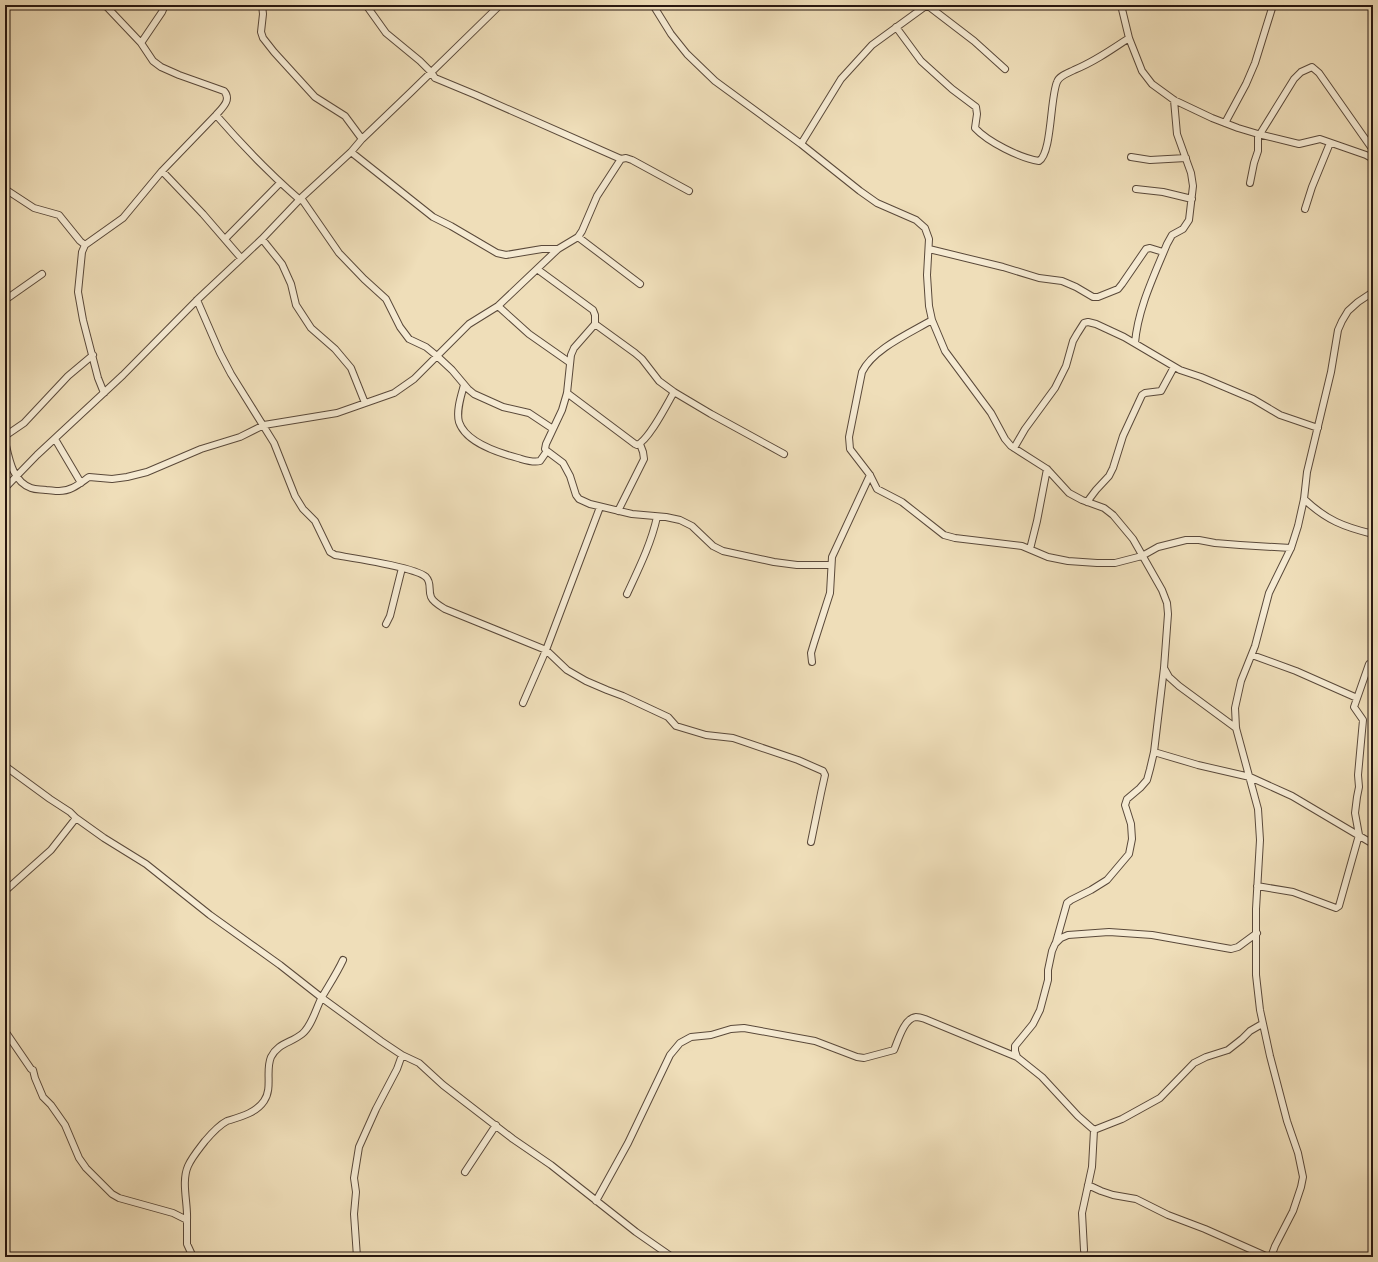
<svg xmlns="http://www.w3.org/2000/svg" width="1378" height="1262" font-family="'IM FELL Great Primer',serif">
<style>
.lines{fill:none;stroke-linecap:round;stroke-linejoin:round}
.minor-casing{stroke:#5a493a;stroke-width:8}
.minor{stroke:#f5ead2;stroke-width:6}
</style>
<rect width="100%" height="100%" fill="#efdeb9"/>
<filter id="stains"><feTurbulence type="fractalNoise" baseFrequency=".005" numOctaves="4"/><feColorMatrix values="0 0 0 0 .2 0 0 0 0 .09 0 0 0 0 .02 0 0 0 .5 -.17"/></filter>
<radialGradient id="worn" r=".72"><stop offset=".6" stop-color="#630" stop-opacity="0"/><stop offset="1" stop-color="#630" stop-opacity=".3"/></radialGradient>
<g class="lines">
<defs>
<path id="minor" d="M262 5 263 14 261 32 263 38 274 52 315 97 345 116 362 139
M366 5 386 33 420 61 431 72 435 78 476 95 621 159
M653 5 671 34 687 54 715 81 801 144 860 191 877 203 916 220 925 228 929 239 927 275 929 306 932 320 945 351 991 413 1005 439 1011 446 1047 469 1069 493 1082 500 1104 508 1113 515 1133 539 1162 590 1167 603 1168 614 1164 668 1169 677 1179 686 1236 728
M927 5 974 41 1005 69
M1121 5 1129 38 1142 71 1152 84 1174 100 1212 118 1238 128 1258 134 1299 144 1320 139 1366 155 1373 159
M896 27 921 61 952 89 976 107 977 114 975 128C988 142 1020 158 1039 161 1052 153 1050 98 1057 82 1059 76 1068 73 1074 70 1094 62 1111 50 1129 38
M141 43 162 12 165 5
M216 115C242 145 270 174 300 200
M1225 123 1246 84 1255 63 1273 5
M1260 134 1294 79 1301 72 1312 67 1319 73 1373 150
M801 144 841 79 872 45 927 5
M351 152 433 217 451 226 497 253 506 255 542 249H558
M1131 157 1150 160 1186 158
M162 171 203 214 241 258
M1250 183 1254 163 1258 151V134
M5 189 34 208 59 215 80 241 85 245
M1136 189 1163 192 1192 199
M301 198 339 253 364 279 386 299 400 327 409 339 426 347 437 356 452 370 468 389 474 394 503 407 529 413 553 429
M1305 209 1312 187 1330 143
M578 237 640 284
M225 239 280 183
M262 239 282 264 291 284 296 305 311 328 335 349 351 368 365 403
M929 249 1003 267 1039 278 1062 281 1076 287 1093 297H1098L1118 289 1122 284 1146 249 1150 248 1163 252
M537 269 593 310 595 315V324L635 353 642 359 659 381 674 392 711 414 784 454
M5 300 42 274
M197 300 220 353 231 374 274 443 295 496 303 509 315 521 330 552 335 555C352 558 415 567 426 577 432 583 428 590 431 597 433 602 440 606 445 609L546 650 567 670 586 681 607 690 623 696 668 717 676 726 706 735 733 738 798 760 823 771 825 775 821 793 811 842
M498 306 529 334 569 362
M932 320C910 333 873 349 862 372L849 437 850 449 870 475 877 489 902 502 944 535 955 538 1022 546 1048 557 1068 561 1097 563H1115L1142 556 1158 547 1186 540H1199L1215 543 1240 545 1291 548
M595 324 574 348 571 355 567 393 562 410 546 444 545 449 547 451 563 463 570 476 576 495 579 499 590 504 632 514 666 517 680 520 692 526 713 546 723 551 774 562 797 565H831
M1135 343C1138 308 1154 276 1167 244L1172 235 1183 229 1189 220 1193 186 1191 173 1177 134 1174 100
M464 385C461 396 456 411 459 422 466 443 499 453 518 458 525 460 533 463 540 461L547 451
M104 393 98 378 83 320 78 292 82 252 85 245 123 218 162 171 216 115C222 108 232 100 224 91L179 75 161 67 153 61 141 43 105 5
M567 393 635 444 637 445C649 440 667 404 674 392
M5 436 24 423 68 376 93 355
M55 439 81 483
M5 441C9 458 12 481 31 488 36 490 41 489 46 490 50 490 54 491 59 491 71 491 79 484 89 477L112 479 127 477 147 472 201 449 240 437 264 425 337 413 394 393 414 379 469 324 498 306 558 249 578 237 582 231 597 196 621 159 626 158 632 160 689 191
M1014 448 1025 429 1055 388 1066 366 1073 341 1077 334 1084 323 1088 322 1096 324 1124 337 1180 370 1201 377 1253 399 1280 415 1318 428
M5 488 37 455 123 375 197 300 262 239 301 198 351 152 362 139 411 92 500 5
M1304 499C1326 520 1344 527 1373 534
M1087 502 1096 490 1109 476 1113 468 1123 436 1142 395 1145 393 1161 391 1174 367
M618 511 644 459 643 452 640 444
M1030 549 1037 521 1047 469
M627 594C639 568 651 544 657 517
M386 624 390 616 402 568
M1252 655 1296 671 1357 698
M812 662 811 653 814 643 830 593 832 557 870 475
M523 703 546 650 600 507
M1154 752 1198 765 1250 777 1292 796 1373 844
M5 766 50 799 70 812 76 818 104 838 146 864 210 915 280 965 322 998 381 1041 402 1055 419 1063 443 1085 513 1139 551 1165 636 1232 672 1257
M1257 886 1293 892 1336 908 1339 906 1359 835 1355 813 1357 797 1359 787 1358 775 1363 720 1354 707 1369 664
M5 891 51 850 76 818
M1056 942 1067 903 1071 900 1091 890 1107 880 1129 854 1132 839 1131 824 1125 805 1127 799 1140 788 1147 780 1150 769 1154 752 1164 668
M5 1031 31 1069 33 1070 35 1078 43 1097 51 1105 65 1125 79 1158 86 1168 112 1194 119 1198 173 1213 187 1220V1244L193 1257
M1094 1130 1078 1116 1042 1077 1017 1057 1015 1051V1046L1033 1024 1040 1010 1048 980V970L1052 951 1055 944 1061 938 1068 935 1109 932 1152 935 1231 949 1238 947 1257 933
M465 1172 496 1125
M1088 1185 1101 1191 1113 1195 1136 1199 1168 1215 1205 1229 1268 1257
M596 1201 628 1143 670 1055 680 1043 691 1037 711 1035 731 1029 744 1028 815 1041 857 1057 864 1058 894 1050C898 1041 904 1018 916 1017 919 1017 922 1018 925 1019L1017 1057
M187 1220C188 1203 181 1182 188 1166 192 1157 199 1149 205 1141 211 1134 219 1125 227 1121 240 1117 256 1113 264 1101 273 1088 265 1071 271 1057 278 1043 291 1043 302 1034 312 1026 316 1008 322 997 329 985 337 973 343 960
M1084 1250 1082 1213 1092 1167 1094 1130 1122 1119 1160 1098 1194 1063 1206 1057 1228 1050 1242 1039 1250 1031 1262 1024
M357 1257 354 1214 356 1192 354 1178 359 1147 376 1109 397 1069 402 1055
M1271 1257 1275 1246 1293 1211 1301 1187 1303 1177 1298 1153 1287 1121 1270 1056 1260 1010 1256 975V909L1260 840 1258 809 1236 728 1235 708 1241 681 1255 646 1269 593 1291 548 1298 526 1304 499 1307 472 1331 372 1338 330 1342 321 1348 311 1358 302 1373 292"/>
</defs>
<use href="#minor" class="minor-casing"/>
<use href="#minor" class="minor"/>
</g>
<rect width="1378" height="1262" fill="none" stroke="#efdeb9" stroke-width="20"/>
<rect x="6" y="6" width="1366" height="1250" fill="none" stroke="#281710" stroke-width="2"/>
<rect x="10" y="10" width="1358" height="1242" fill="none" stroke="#281710"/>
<rect width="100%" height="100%" filter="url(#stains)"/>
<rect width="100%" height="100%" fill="url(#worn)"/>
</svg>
